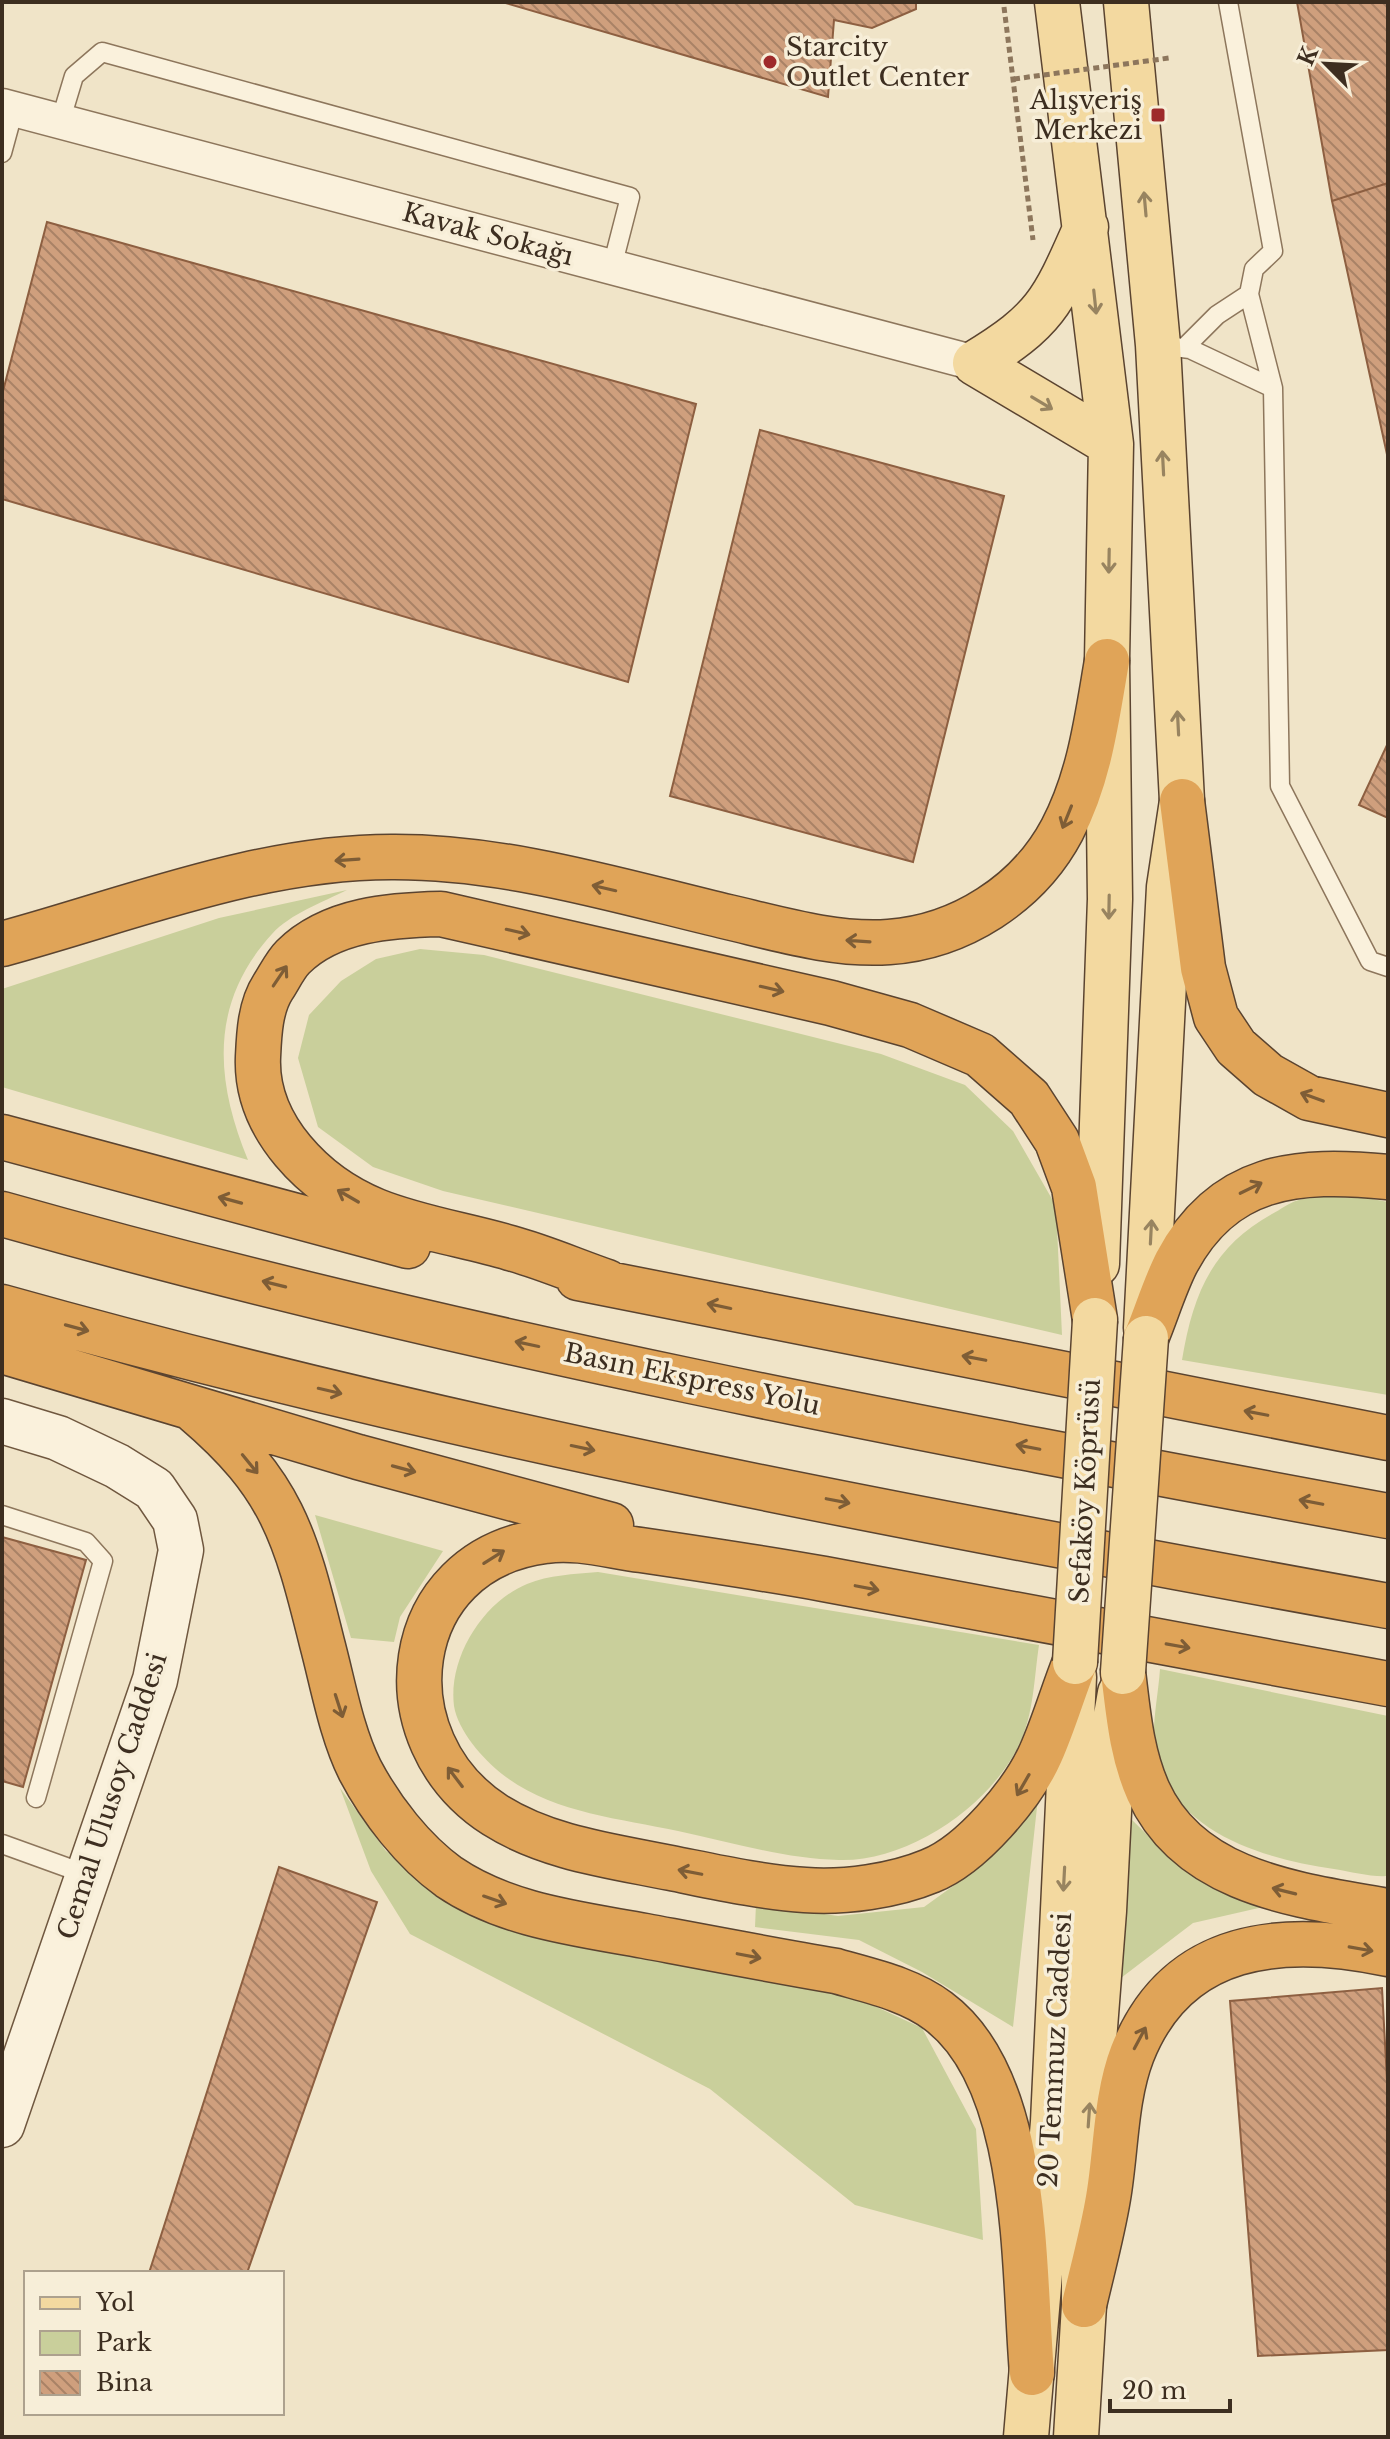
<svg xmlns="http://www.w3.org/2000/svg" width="1390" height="2439" font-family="'Libre Baskerville',serif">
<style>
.green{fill:#c9cf9b}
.building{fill:url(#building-back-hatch);stroke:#8d5f41;stroke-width:2}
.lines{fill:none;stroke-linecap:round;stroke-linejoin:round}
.lane-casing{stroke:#8d765c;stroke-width:21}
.street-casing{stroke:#8d765c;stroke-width:37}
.secondary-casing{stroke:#6f573f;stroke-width:47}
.primary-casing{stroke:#5b4430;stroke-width:47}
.highway-casing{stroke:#5b4430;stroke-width:47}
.path{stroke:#8d765c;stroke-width:5;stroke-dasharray:6 4;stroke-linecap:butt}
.lane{stroke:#faf1dc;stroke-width:18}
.street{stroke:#faf1dc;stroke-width:34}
.secondary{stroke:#faf1dc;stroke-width:44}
.primary{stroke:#f3d9a0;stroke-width:44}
.highway{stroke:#e0a458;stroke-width:44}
.primary-bridge-casing{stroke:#5b4430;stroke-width:47;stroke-linecap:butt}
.path-bridge{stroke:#8d765c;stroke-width:5;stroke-dasharray:6 4;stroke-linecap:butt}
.primary-bridge{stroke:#f3d9a0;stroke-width:44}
.oneway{stroke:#988460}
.oneway2{stroke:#7e5d36}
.poi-dot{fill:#9e2a2b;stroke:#f7eed8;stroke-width:3}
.labels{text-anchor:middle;stroke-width:7;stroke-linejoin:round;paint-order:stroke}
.poi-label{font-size:26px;fill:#3d2e20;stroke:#f7eed8;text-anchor:start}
.street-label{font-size:26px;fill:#3d2e20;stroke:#f7eed8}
</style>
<defs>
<pattern id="building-back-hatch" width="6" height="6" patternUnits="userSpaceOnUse" patternTransform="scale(2)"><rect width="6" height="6" fill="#cf9f7d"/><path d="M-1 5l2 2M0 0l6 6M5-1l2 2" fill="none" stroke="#a98266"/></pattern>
</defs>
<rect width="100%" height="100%" fill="#f0e4c8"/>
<path class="green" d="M347 890C323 902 290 914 272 934 209 1003 215 1080 248 1160L2 1087V989L219 918Z
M420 949 484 955 881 1054 965 1085 1013 1131 1056 1206 1062 1335 443 1191 373 1167 318 1127 298 1058 309 1015 341 981 376 959Z
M1367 1198 1388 1202V1395L1182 1360C1193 1295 1211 1248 1272 1214 1280 1210 1290 1202 1299 1200 1319 1194 1346 1198 1367 1198Z
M315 1515 443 1551 400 1617 394 1642 351 1638Z
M598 1572 1039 1645C1034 1678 1034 1714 1019 1745 989 1807 908 1862 839 1860 786 1859 730 1842 678 1831 618 1818 552 1813 502 1774 483 1759 458 1731 454 1706 448 1658 483 1602 527 1584 549 1575 574 1574 598 1572Z
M1160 1669 1388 1716V1876C1370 1877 1352 1872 1334 1869 1268 1859 1191 1838 1160 1772 1147 1743 1158 1701 1160 1669Z
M340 1788 386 1851 486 1910 827 1984 922 2028 976 2129 983 2240 855 2205 710 2089 410 1934 371 1871Z
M1038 1798 1013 2027 922 1972 859 1940 755 1927 756 1904 838 1916 924 1907 985 1863Z
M1129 1817 1183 1870 1263 1907 1193 1923 1117 1981Z"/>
<path class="building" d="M502 2H916V9L872 28 834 20 828 97Z
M1297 2H1388V183L1332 201Z
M1388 183V459L1332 201Z
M47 222 696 404 628 682 2 499V395Z
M760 430 1004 496 913 862 670 796Z
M1388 743V818L1359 805Z
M2 1537 86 1560 23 1787 2 1781Z
M279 1867 377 1902 247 2273H149Z
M1382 1988 1388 2098V2350L1258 2356 1230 2001Z"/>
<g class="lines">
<defs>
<path id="lane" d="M61 119 74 76 102 52 630 197 612 267
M2 153 14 109
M1158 345 1190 349 1273 388 1249 294 1254 269 1273 251 1228 2
M1184 348 1217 315 1249 294
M1273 388 1280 786 1370 961 1388 967
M2 1515 86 1542 103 1561 36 1798
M2 1844 88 1875"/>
<path id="street" d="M2 106 975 363"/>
<path id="secondary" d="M2 1421 58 1438 117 1466 154 1489 175 1520 181 1550 155 1680 2 2125"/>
<path id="primary" d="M1057 2 1111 444 1107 661 1110 899 1097 1264
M1126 2 1158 345 1182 801 1169 887 1146 1328
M1086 227C1053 302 1046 320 975 363L1111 444
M1026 2437 1053 2122 1074 1677
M1076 2437 1084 2305V2170L1104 1911 1113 1733 1120 1693"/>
<path id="highway" d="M1182 801 1203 968 1216 1017 1236 1047 1268 1075 1309 1098 1388 1115
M2 944C131 909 260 856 395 857 508 857 619 891 728 917 779 929 836 946 889 942 960 937 1028 894 1062 830 1090 777 1097 719 1107 661
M2 1137 408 1246
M2 1214C457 1343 924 1430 1388 1516
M578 1278 1388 1438
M607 1282C575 1271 543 1257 510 1248 466 1235 418 1228 376 1211 315 1186 255 1127 258 1057 259 1035 260 1007 273 987 279 978 285 965 293 957 331 919 392 915 441 914L831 1003 910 1025 980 1055 1029 1098 1057 1141 1074 1187 1095 1320
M2 1307C457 1435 924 1522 1388 1606
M1146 1338C1156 1314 1164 1287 1176 1263 1223 1174 1297 1168 1388 1177
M2 1351 358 1457 611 1525
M194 1410C282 1485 295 1534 322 1643 333 1684 341 1732 360 1770 381 1810 413 1851 449 1877 506 1916 580 1924 645 1936 709 1948 772 1960 836 1971 870 1981 909 1989 938 2011 1031 2080 1023 2267 1032 2373
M1075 1662C1063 1692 1054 1724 1041 1753 1023 1794 971 1855 930 1871 894 1886 844 1893 805 1890 760 1887 716 1877 671 1868 612 1856 547 1848 495 1815 378 1740 398 1560 545 1541 576 1536 610 1546 641 1550 702 1559 763 1568 824 1579 1012 1615 1200 1650 1388 1684
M1123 1672C1128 1712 1131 1753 1148 1791 1190 1884 1299 1895 1388 1911
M1084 2305C1092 2270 1102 2234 1108 2198 1116 2152 1115 2098 1132 2054 1177 1940 1283 1932 1388 1954"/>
</defs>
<use href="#lane" class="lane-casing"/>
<use href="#street" class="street-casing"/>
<use href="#secondary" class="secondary-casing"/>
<use href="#primary" class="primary-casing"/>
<use href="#highway" class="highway-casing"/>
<path class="path" d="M1004 7 1033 240"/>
<use href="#lane" class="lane"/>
<use href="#street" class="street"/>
<use href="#secondary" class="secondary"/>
<use href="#primary" class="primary"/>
<use href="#highway" class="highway"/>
<defs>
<path id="primary-bridge" d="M1075 1662 1095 1320
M1123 1672 1146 1338"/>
</defs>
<use href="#primary-bridge" class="primary-bridge-casing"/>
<path class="path-bridge" d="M1014 79 1169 58"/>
<use href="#primary-bridge" class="primary-bridge"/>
</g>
<defs><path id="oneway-shaft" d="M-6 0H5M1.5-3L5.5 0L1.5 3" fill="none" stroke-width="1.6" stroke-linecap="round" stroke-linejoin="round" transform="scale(2)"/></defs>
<g class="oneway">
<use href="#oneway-shaft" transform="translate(1145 204) rotate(-95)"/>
<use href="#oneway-shaft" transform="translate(1095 302) rotate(84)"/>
<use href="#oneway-shaft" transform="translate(1042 403) rotate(31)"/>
<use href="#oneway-shaft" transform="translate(1163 463) rotate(-93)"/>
<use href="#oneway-shaft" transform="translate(1109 561) rotate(91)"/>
<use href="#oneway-shaft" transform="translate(1178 723) rotate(-93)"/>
<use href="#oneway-shaft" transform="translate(1109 907) rotate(91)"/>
<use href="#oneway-shaft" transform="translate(1151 1232) rotate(-87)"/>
<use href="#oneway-shaft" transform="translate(1064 1879) rotate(93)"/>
<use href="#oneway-shaft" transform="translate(1089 2115) rotate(-86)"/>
</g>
<g class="oneway2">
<use href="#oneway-shaft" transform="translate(1067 817) rotate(112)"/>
<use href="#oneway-shaft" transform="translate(347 860) rotate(176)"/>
<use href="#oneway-shaft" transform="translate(604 888) rotate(-167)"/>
<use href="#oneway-shaft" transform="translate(518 932) rotate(13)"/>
<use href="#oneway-shaft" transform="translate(858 941) rotate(-176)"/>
<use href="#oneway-shaft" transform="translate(280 976) rotate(-56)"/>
<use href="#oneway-shaft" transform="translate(772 989) rotate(13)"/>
<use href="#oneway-shaft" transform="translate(1312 1097) rotate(-160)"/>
<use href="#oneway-shaft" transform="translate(1251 1188) rotate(-26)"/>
<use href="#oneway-shaft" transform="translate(348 1196) rotate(-150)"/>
<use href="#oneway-shaft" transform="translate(230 1200) rotate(-165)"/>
<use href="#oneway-shaft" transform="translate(274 1284) rotate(-166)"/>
<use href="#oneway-shaft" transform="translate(719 1306) rotate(-168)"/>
<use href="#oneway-shaft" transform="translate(77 1328) rotate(15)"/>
<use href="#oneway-shaft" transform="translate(527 1344) rotate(-168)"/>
<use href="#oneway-shaft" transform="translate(974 1358) rotate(-169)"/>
<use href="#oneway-shaft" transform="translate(330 1391) rotate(13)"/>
<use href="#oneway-shaft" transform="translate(1256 1413) rotate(-169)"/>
<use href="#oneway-shaft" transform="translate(1028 1447) rotate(-169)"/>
<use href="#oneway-shaft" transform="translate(583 1448) rotate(12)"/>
<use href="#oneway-shaft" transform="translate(250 1464) rotate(51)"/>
<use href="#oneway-shaft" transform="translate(404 1469) rotate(15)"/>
<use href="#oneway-shaft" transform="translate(838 1501) rotate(11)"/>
<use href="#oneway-shaft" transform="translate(1311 1502) rotate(-169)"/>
<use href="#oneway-shaft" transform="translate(494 1557) rotate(-32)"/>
<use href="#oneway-shaft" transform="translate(867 1588) rotate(11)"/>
<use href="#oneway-shaft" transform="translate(1178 1646) rotate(10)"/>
<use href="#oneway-shaft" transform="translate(339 1706) rotate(72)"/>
<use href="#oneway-shaft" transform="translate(455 1777) rotate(-127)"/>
<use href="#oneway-shaft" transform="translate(1023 1785) rotate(120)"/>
<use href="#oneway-shaft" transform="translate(690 1872) rotate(-169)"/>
<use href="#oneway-shaft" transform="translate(1284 1891) rotate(-166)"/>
<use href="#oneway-shaft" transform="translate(495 1900) rotate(19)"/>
<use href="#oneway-shaft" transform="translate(1361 1949) rotate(10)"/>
<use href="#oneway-shaft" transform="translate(749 1956) rotate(11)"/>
<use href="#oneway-shaft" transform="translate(1140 2038) rotate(-62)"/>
</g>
<g class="poi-dot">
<circle cx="770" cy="62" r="8"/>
<rect x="1150" y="107" width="16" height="16" rx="4"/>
</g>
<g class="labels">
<g class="poi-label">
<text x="786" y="56">Starcity<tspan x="786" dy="30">Outlet Center</tspan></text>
<text x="1142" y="109" text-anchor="end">Alışveriş<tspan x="1142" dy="30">Merkezi</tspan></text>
</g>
<g class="street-label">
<text transform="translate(488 234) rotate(15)" y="9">Kavak Sokağı</text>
<text transform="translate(692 1379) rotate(12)" y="9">Basın Ekspress Yolu</text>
<text transform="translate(1085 1491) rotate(-87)" y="9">Sefaköy Köprüsü</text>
<text transform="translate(112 1796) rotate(-72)" y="9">Cemal Ulusoy Caddesi</text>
<text transform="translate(1055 2050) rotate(-87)" y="9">20 Temmuz Caddesi</text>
</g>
</g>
<rect width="1390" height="2439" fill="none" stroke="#3d2e20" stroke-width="8"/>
<rect x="24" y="2271" width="260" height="144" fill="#f7eed8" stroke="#ada18e" stroke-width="2"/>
<rect x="40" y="2297" width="40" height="12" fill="#f3d9a0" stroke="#ada18e" stroke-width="2"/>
<text x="96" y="2311" font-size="24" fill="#3d2e20">Yol</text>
<rect x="40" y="2331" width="40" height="24" fill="#c9cf9b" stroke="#ada18e" stroke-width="2"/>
<text x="96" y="2351" font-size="24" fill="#3d2e20">Park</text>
<rect x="40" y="2371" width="40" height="24" fill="url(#building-back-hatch)" stroke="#ada18e" stroke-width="2"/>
<text x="96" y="2391" font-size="24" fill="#3d2e20">Bina</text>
<g transform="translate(1326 64) rotate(294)" stroke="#f7eed8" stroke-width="6" paint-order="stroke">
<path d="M0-6L14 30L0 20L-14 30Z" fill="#3d2e20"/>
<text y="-12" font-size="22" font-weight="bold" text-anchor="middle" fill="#3d2e20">K</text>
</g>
<path d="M1110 2399v12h120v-12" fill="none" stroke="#3d2e20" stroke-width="4"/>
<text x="1122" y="2399" font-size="24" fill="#3d2e20" stroke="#f7eed8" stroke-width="6" paint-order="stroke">20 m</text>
</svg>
